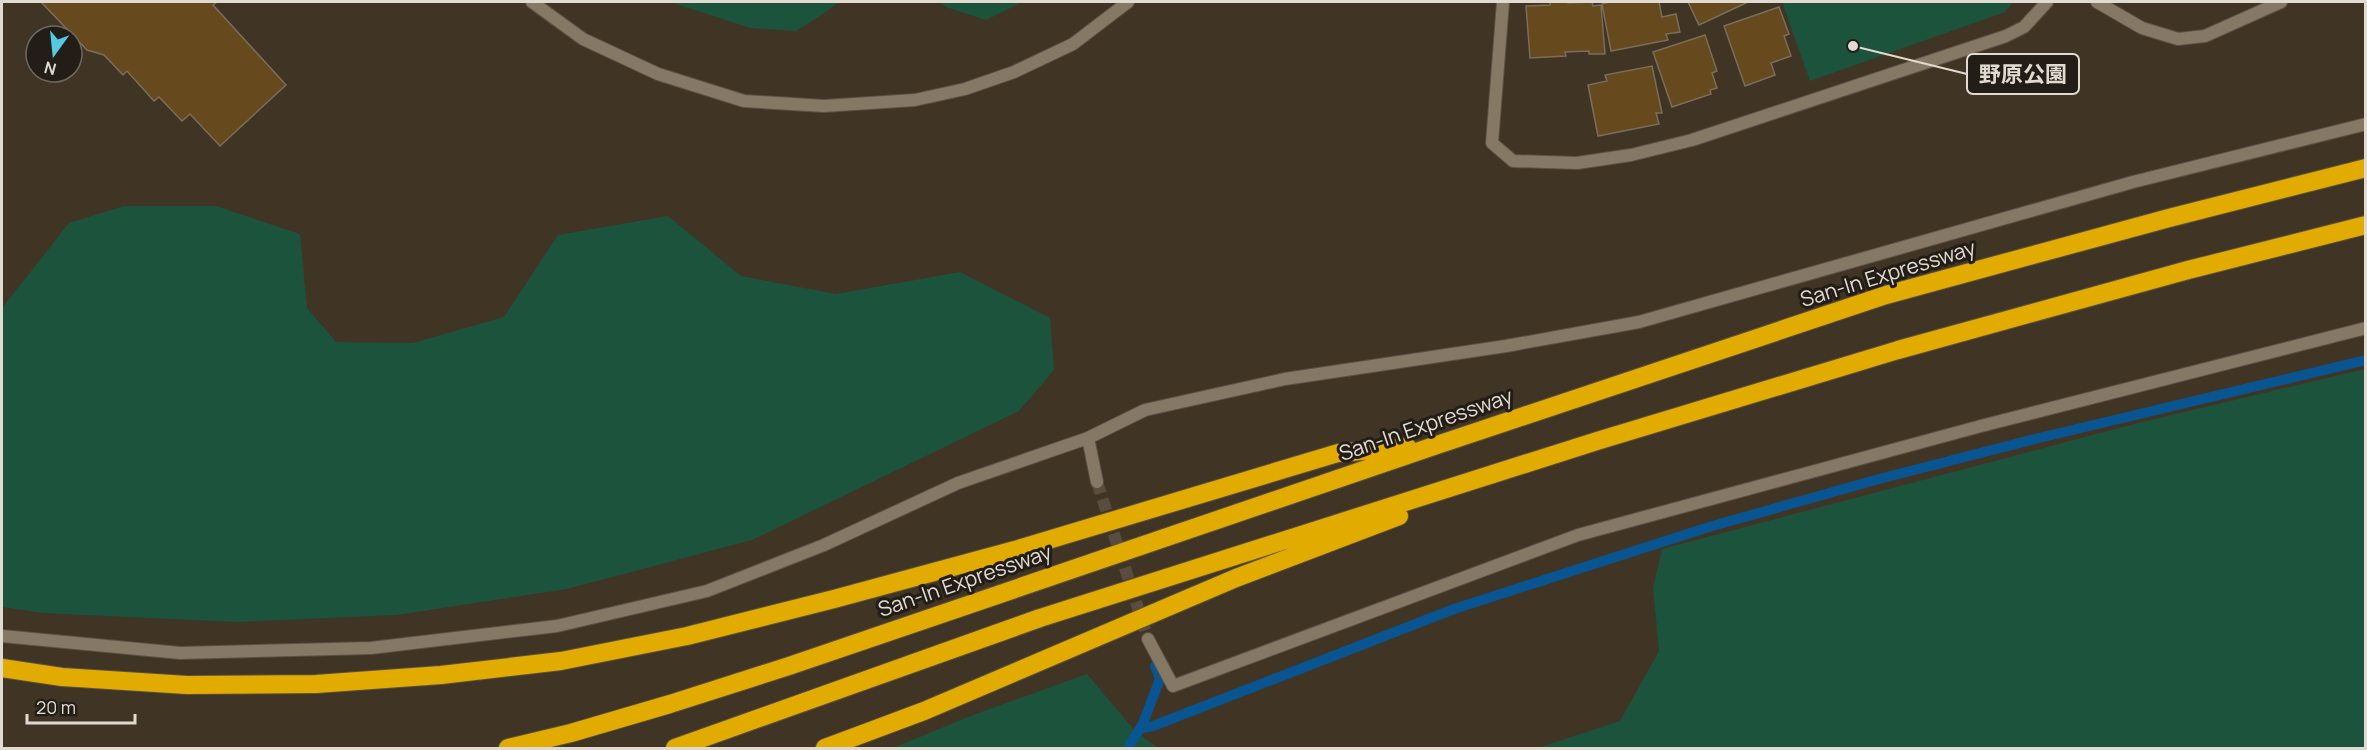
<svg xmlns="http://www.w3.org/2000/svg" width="2367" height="750" font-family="Manrope,'Noto Sans JP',sans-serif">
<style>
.green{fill:#1c533c}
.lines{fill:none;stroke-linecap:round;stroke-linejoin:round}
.stream{stroke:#095591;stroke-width:10}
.building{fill:#66491d;stroke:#7a6d5b;stroke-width:1.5}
.minor-tunnel{stroke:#584d3e;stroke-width:12;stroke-dasharray:12 6;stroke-linecap:butt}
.minor-casing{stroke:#5b5143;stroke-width:14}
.tertiary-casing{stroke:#5b5143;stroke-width:14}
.motorway-casing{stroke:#5b5143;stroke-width:20}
.minor{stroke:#857865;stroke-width:12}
.tertiary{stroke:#857865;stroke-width:12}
.motorway{stroke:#e2ab00;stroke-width:18}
.labels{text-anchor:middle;stroke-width:6;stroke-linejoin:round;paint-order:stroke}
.street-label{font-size:21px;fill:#e1dad0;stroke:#221d16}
.leader{fill:none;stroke:#e1dad0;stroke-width:2}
.callout-dot{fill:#e1dad0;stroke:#221d16;stroke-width:2}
.callout{fill:#221d16;stroke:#e1dad0;stroke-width:2}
.callout-label{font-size:22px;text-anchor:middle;font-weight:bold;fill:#e1dad0}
</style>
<rect width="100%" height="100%" fill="#403424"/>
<path class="green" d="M670 2H839L820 16 796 31 750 28Z
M940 2H1022L986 20 946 7Z
M1782 2H2013L2005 12 1810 81Z
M124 206H216L300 234 307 308 336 342 413 343 504 317 558 235 668 216 741 276 836 294 960 272 1050 318 1054 370 1019 411 752 540 567 589 397 615 237 622 42 613 2 607V308L69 223Z
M2365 369V748H1538L1620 721 1659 651 1653 588 1662 549 2134 424Z
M1087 674 1135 731 1158 748H893L973 715Z"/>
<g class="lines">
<path class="stream" d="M1140 729 1153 726 1454 609 1709 527 1879 479 2039 438 2366 360
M1128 748 1143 723 1160 679 1155 666"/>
</g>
<path class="building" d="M41 2H217L213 5 286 85 220 146 190 114 182 121 159 97 154 101 127 71 123 75 104 55 87 50Z
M1550 2H1568V3L1592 2 1593 6 1601 5 1605 54H1589V51L1565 52 1566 56 1530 58 1526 6 1550 5Z
M1610 2H1659L1662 17 1676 14 1680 32 1666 34 1668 40 1611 51 1602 4Z
M1688 2H1748L1699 25Z
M1779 7 1789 34 1784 36 1791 56 1771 63 1775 75 1745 86 1724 26Z
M1705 35 1717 71 1712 73 1717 88 1710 90 1711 94 1672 107 1653 52Z
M1652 66 1662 113H1656L1659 124 1598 136 1588 85 1607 81 1605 75Z"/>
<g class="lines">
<path class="minor-tunnel" d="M1097 482 1148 639"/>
<defs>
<path id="minor" d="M1503 2 1492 143 1513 161 1577 163 1631 155 1692 140 2006 36 2024 27 2047 2
M2097 2 2142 28 2178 39 2205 36 2281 2
M1088 438 1097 482
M2 636 180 653 371 648 557 626 707 591 824 545 958 483 1088 438 1145 410 1285 379 1506 346 1639 322 2133 182 2366 124
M1148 639 1173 686 1578 535 1981 426 2366 328"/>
<path id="tertiary" d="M532 2 583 39 658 74 744 101 824 106 915 100 965 89 1014 72 1073 44 1128 2"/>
<path id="motorway" d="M2 668 62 677 187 685 316 684 441 675 561 661 687 636 834 599 1015 550 1338 453 1407 447
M508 748 571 733 670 704 789 666 1437 445 1886 295 2169 218 2366 168
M675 748 1040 618 1597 441 1898 350 2188 270 2366 225
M825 748 924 711 1236 578 1399 516"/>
</defs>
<use href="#minor" class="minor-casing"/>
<use href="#tertiary" class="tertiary-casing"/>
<use href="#motorway" class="motorway-casing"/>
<use href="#minor" class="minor"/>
<use href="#tertiary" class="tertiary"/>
<use href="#motorway" class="motorway"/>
</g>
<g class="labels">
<g class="street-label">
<text transform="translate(1888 274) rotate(-17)" y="7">San-In Expressway</text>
<text transform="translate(1426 425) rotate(-19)" y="7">San-In Expressway</text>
<text transform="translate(965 581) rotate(-19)" y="7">San-In Expressway</text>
</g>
</g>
<path class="leader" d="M1853 46L1967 74"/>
<circle class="callout-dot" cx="1853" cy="46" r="6"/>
<rect class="callout" x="1967" y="54" width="112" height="40" rx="6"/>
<g class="callout-label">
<text x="2023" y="82">野原公園</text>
</g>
<rect width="2367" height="750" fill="none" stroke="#e1dad0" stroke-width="6"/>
<g transform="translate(54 54) rotate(195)"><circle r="28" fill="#221d16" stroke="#6e6960" stroke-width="1.5"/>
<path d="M0-4.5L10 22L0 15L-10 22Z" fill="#54cade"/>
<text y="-9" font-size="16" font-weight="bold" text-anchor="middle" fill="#e1dad0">N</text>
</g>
<path d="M27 714v9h108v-9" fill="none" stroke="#e1dad0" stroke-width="3"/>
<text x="36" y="714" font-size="18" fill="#e1dad0" stroke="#221d16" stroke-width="4.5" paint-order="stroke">20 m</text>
</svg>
